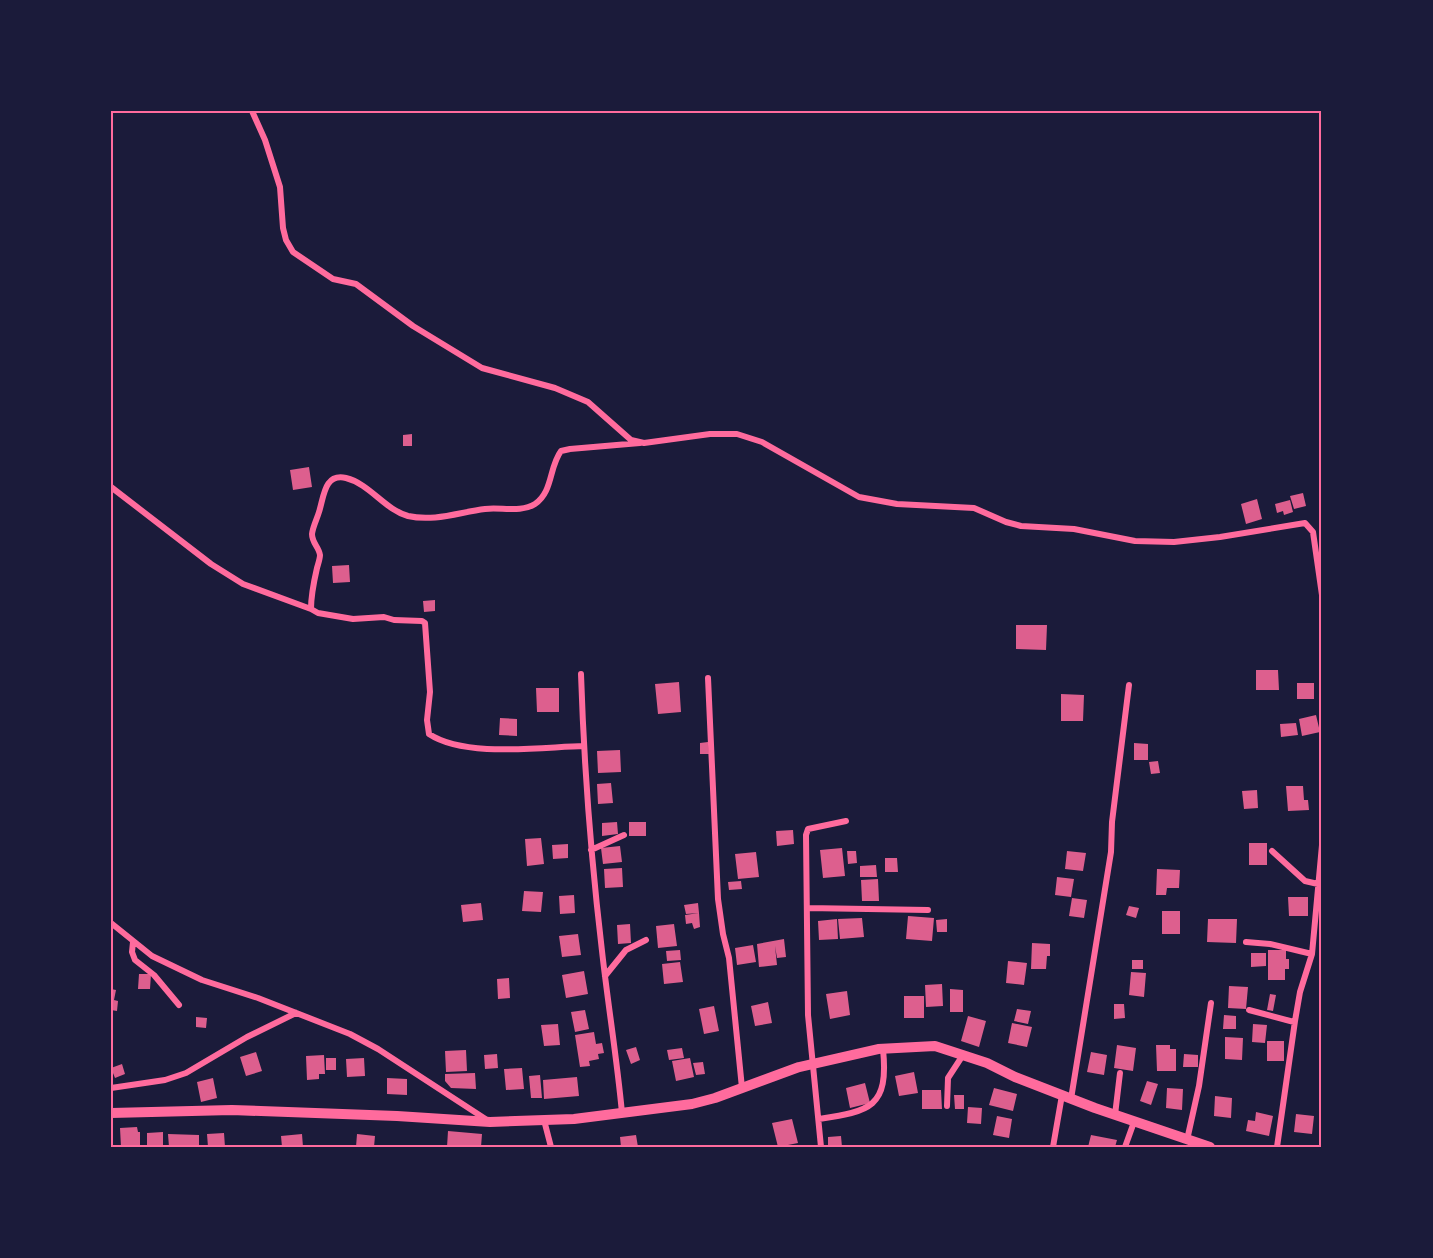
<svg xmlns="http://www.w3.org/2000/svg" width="1433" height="1258" font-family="'Golos Text',sans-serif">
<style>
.building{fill:#dd5f8e}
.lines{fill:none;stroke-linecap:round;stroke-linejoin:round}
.minor{stroke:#ff6b9d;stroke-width:6}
.tertiary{stroke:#ff6b9d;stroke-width:10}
.neatline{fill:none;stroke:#ff6b9d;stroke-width:2}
</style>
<rect width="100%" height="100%" fill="#1b1b3a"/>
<path class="building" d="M412 434V446H403V435Z
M309 467 312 487 293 490 290 470Z
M1303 493 1306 506 1294 509 1290 496Z
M1257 499 1262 519 1246 524 1241 504Z
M1290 500 1293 512 1284 515 1283 511 1277 513 1275 504Z
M349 565 350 582 333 583 332 566Z
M435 600V611L424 612 423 601Z
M1016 625H1047L1046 650 1016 649Z
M1256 670H1278L1279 690H1256Z
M679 682 681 712 658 714 655 684Z
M1297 683H1314V699H1297Z
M536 688H559V712H537Z
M1061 694 1084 695 1083 721H1061Z
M1316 715 1320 732 1302 736 1299 719Z
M500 718 517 719V736L499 735Z
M1296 723 1298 735 1281 737 1280 724Z
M708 742 709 754H700V743Z
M1134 743 1148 744V760H1134Z
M620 750 621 772 598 773 597 751Z
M1158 761 1160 773 1151 774 1149 762Z
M611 783 613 803 598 804 597 784Z
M1286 786H1303L1304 800H1308L1309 810 1288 811Z
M1257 790 1258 808 1244 809 1242 791Z
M617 822 618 834 602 836V823Z
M629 822H646V836H629Z
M793 830 794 844 777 846 776 831Z
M541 838 544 864 527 866 525 839Z
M1249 843H1267V865H1249Z
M568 844V858L553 859 552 845Z
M620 846 622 862 603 864 601 848Z
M842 848 845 876 823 878 820 850Z
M847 851H856L857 863 848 864Z
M1067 851 1086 853 1083 871 1065 869Z
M756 852 759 877 738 879 735 854Z
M885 858H897L898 872H885Z
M876 865 877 877H860V866Z
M622 868 623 887 605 888 604 869Z
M1157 869 1180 870 1179 888H1167L1166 895H1156Z
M1057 877 1074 879 1071 897 1055 895Z
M878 879 879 901H862L861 880Z
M741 881 742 889 729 890 728 882Z
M524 891 543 892 541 912 522 911Z
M574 895 575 913 560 914 559 896Z
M1288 897H1308V916H1289Z
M1072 898 1087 900 1084 918 1069 916Z
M481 903 483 920 463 922 461 905Z
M698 903 699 913 686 914 684 905Z
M1129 906 1139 908 1136 918 1126 915Z
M1162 911H1180V934H1162Z
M699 913 700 927 694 929 692 923 686 924 685 915Z
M908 916 934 918 932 941 906 939Z
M862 918 864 937 840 939 838 919Z
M837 919 838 939 819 940 818 921Z
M947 919V932H937L936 920Z
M1208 919H1237L1236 943 1207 942Z
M630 924 631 943 618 944 617 925Z
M674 924 677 946 658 948 656 926Z
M578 934 581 955 562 957 559 936Z
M784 939 786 957 777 958 775 946 777 965 759 967 757 944Z
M1032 943 1050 944V956H1047L1046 969H1031Z
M753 945 756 962 737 965 735 948Z
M680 950 681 960 667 961 666 951Z
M1268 950H1286V959H1289V969H1285V980H1268Z
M1251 953H1266V966L1251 967Z
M1132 960H1143V969H1132Z
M1008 961 1027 963 1024 985 1006 983Z
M680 962 683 982 664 984 662 964Z
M584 971 588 994 566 998 562 975Z
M1131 972 1146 973 1144 997 1129 995Z
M139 974H151L150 989H138Z
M509 978 510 998 498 999 497 979Z
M942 984 943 1006 926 1007 925 985Z
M1229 986 1248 987 1246 1009 1228 1008Z
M111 989 116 990 114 1000 118 1001 117 1011 111 1010Z
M950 989 963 990V1012H950Z
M847 991 850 1015 830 1019 826 994Z
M1270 994 1276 995 1273 1011 1267 1010Z
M904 996H924V1018H904Z
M768 1002 772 1023 755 1026 751 1006Z
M1114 1004H1124L1125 1018 1114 1019Z
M714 1006 719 1031 704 1034 699 1009Z
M1017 1009 1031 1011 1028 1024 1014 1021Z
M585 1010 589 1029 575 1032 571 1012Z
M1224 1015 1236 1016V1029H1223Z
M968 1016 986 1021 979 1047 961 1041Z
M196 1017 207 1018 206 1028 196 1027Z
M1012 1023 1032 1027 1027 1047 1008 1043Z
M558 1024 560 1045 544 1046 541 1025Z
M1253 1024 1267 1025 1265 1043 1252 1042Z
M594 1032 596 1044 602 1043 604 1053 598 1054 599 1059 589 1061 590 1066 580 1067 575 1035Z
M1225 1037 1243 1038 1242 1060 1225 1059Z
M1267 1041H1284V1061H1267Z
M1117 1045 1136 1048 1133 1071 1114 1068Z
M1156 1045H1170V1049H1176V1071H1157Z
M636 1047 640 1060 631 1064 626 1050Z
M682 1048 684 1058 669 1060 667 1050Z
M466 1050 467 1071 446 1072 445 1051Z
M256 1052 262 1071 246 1076 240 1057Z
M1091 1052 1107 1055 1104 1075 1087 1072Z
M497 1054 498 1068 485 1069 484 1055Z
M1184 1054 1198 1055V1067H1183Z
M324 1055 325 1074H319V1079L307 1080 306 1056Z
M326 1058H336V1070H326Z
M364 1058 365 1076 347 1077 346 1059Z
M690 1058 694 1077 676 1081 672 1061Z
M703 1062 705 1074 696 1075 693 1063Z
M122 1064 125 1074 115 1078 111 1068Z
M522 1068 524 1089 506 1090 504 1069Z
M914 1072 918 1093 899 1096 895 1076Z
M475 1073 476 1089 451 1088 445 1081V1074Z
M540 1075 542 1098H531L529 1076Z
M577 1077 579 1096 544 1099 543 1080Z
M213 1078 217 1098 201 1102 197 1082Z
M387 1078 407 1079V1095L387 1094Z
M1147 1081 1158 1084 1151 1105 1140 1101Z
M865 1083 870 1103 850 1108 846 1088Z
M994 1088 1017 1094 1013 1111 989 1105Z
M1167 1088 1183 1089 1182 1110 1166 1108Z
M922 1090H941L942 1109H922Z
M954 1095H964V1109H955Z
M1215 1096 1232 1098 1231 1118 1214 1116Z
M968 1107 982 1108 981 1124 967 1123Z
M1256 1112 1273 1116 1269 1136 1246 1131 1248 1120 1255 1121Z
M1296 1114 1314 1116 1312 1134 1294 1132Z
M997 1116 1012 1119 1009 1138 993 1135Z
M792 1119 798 1143 778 1147 772 1123Z
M137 1127 138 1132H140V1147H121L120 1128Z
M448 1131 482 1134 481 1147H447Z
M163 1132V1147H147V1133Z
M224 1133 225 1147H208L207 1134Z
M168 1134 199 1135V1147H169Z
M302 1134 303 1147H282L281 1136Z
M357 1134 375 1136 374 1147H356Z
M636 1135 638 1147H621L620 1137Z
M1091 1135 1117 1140 1115 1147H1088Z
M841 1136 842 1147H828V1137Z"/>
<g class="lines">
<path class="minor" d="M252 111 265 140 280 187 283 228 286 240 293 252 333 279 356 284 413 326 482 368 555 388 588 402 631 440 644 443 710 434H737L762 442 859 497 897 504 974 508 1006 522 1021 526 1074 529 1135 541 1174 542 1220 537 1305 523 1313 532 1322 595
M111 487 211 564 243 584 311 609
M581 674C584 766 591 858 602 951 608 1005 617 1059 622 1113
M708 678 718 899 723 934 729 958 742 1088
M584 746C541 747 465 758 429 734L427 720 430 692 425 623 422 621 394 620 384 617 353 619 318 613 311 609C311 596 314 581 317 568 318 564 320 559 320 555 319 547 312 543 312 534 313 526 317 519 319 512 324 497 324 473 346 478 370 484 384 509 408 516 434 522 460 512 485 509 501 507 521 513 535 504 553 492 549 467 561 451L570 449 640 443
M591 850 624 835
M1272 851 1305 881 1318 884
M807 908 928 910
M111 923 152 956 202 980 258 998 350 1034 378 1049 487 1120
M133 942 132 952 135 960 154 975 179 1005
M1246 942 1270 944 1312 954
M605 976 626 950 646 940
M1249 1010 1294 1022
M111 1088 165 1080 186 1073 247 1037 296 1013
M1071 1099 1111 852 1112 822 1129 685
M947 1106 948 1078 963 1055
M1115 1115 1120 1073
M819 1119C870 1111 889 1108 883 1049
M544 1120 551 1147
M1187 1140 1199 1086 1211 1003
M821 1147 808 1015 806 835 808 829 846 821
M1053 1147 1062 1095
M1125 1147 1134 1122
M1277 1147 1295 1021 1300 992 1312 954 1322 845"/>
<path class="tertiary" d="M111 1113 232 1110 397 1116 490 1122 574 1119 692 1104 715 1098 799 1067 878 1049 935 1046 987 1063 1015 1077 1095 1108 1210 1147"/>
</g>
<rect width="1433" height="1258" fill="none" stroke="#1b1b3a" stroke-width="225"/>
<rect x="112" y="112" width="1208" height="1034" class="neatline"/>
</svg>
